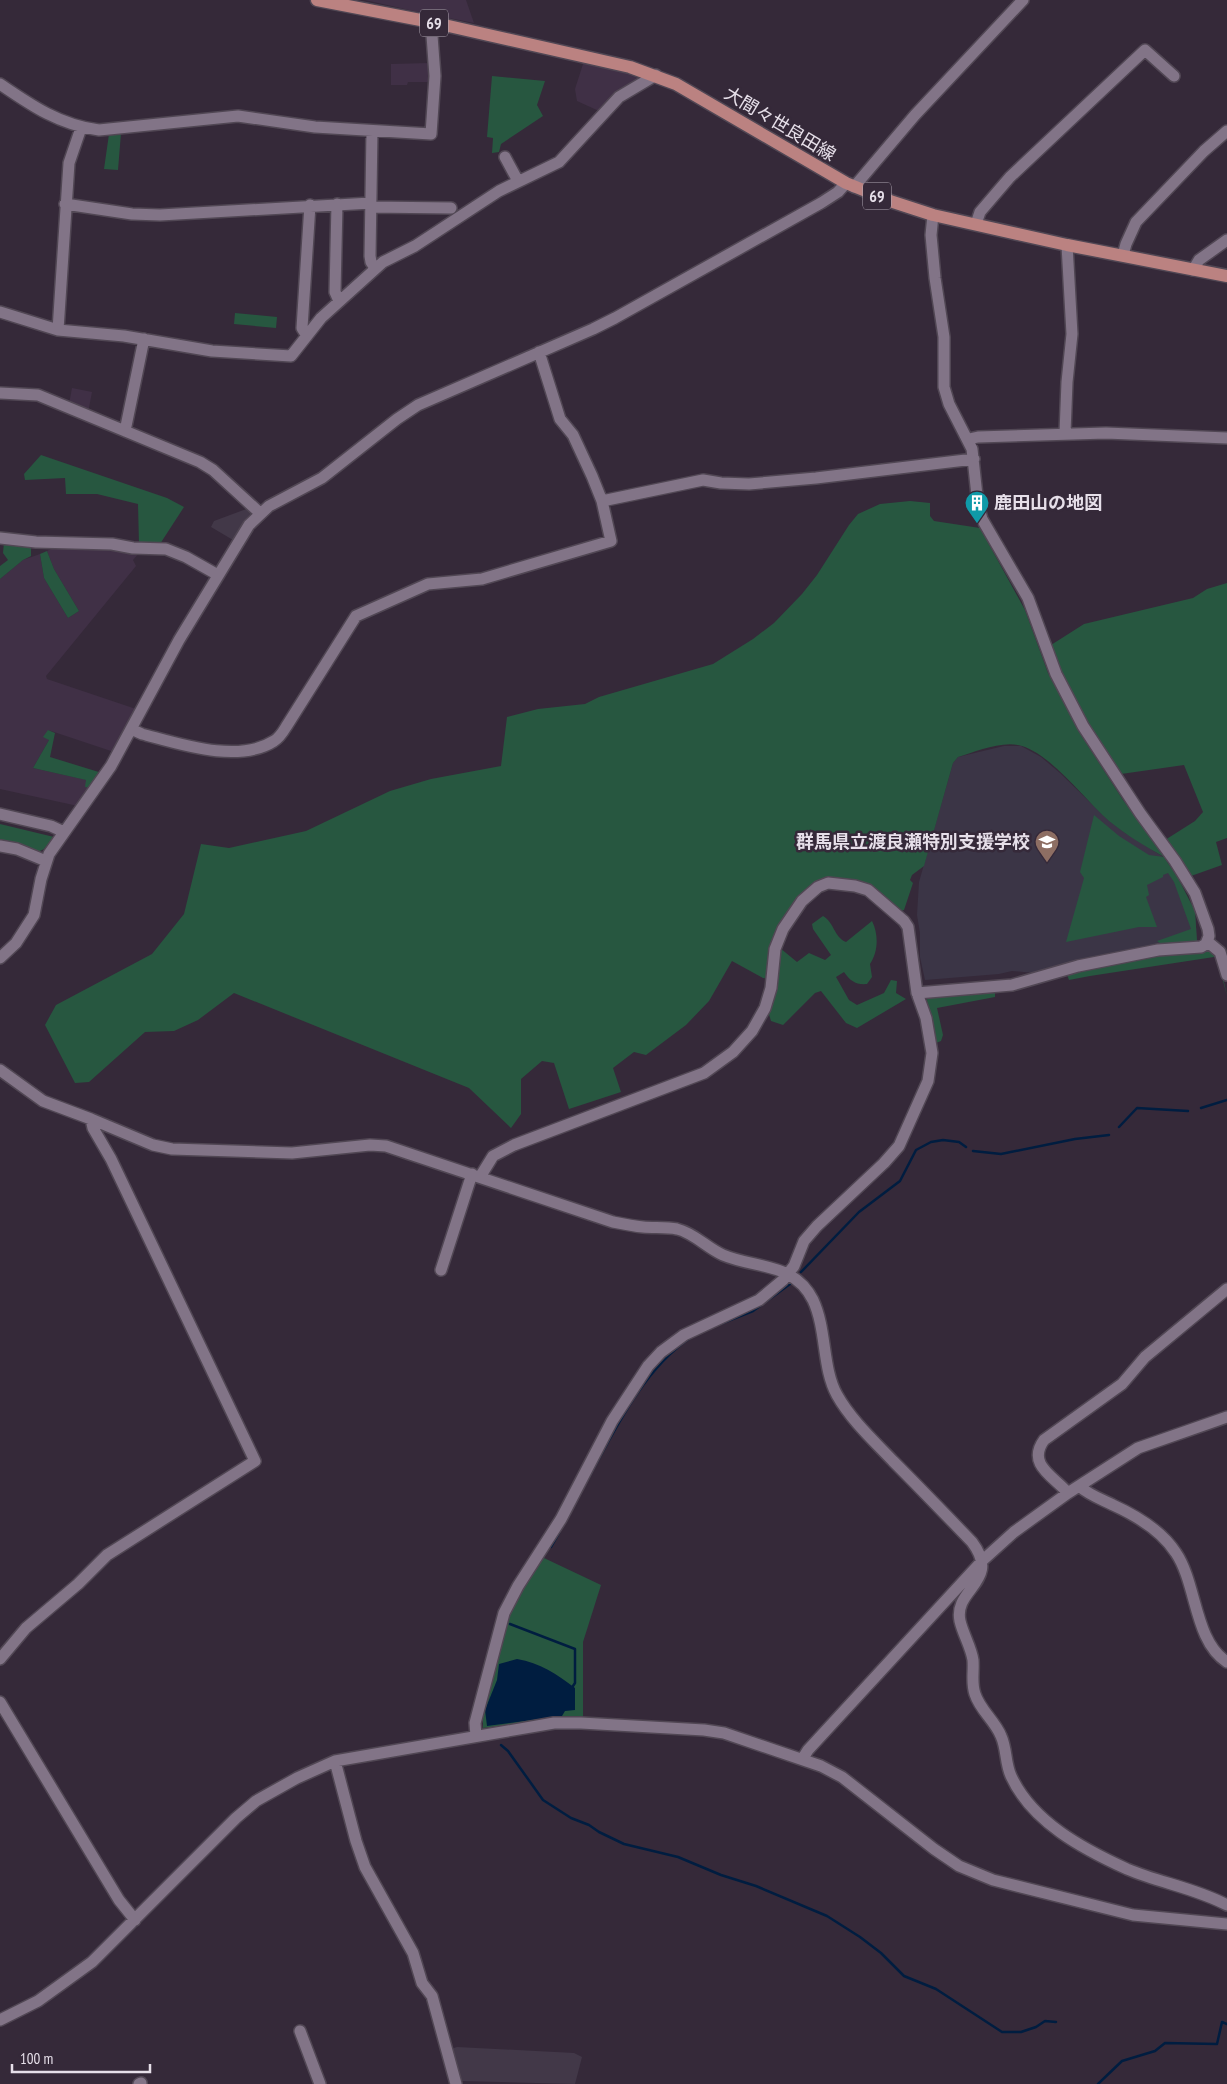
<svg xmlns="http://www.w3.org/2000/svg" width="1227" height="2084" font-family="'PT Sans Narrow','Noto Sans JP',sans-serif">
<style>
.built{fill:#403046}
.industrial{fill:#423848}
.education{fill:#3b3546}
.green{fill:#275740}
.water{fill:#001d40}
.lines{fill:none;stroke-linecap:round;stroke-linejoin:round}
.stream{stroke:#001d40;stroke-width:2.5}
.minor-casing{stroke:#514754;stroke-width:14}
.major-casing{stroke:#514754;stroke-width:15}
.minor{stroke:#827487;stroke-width:11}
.major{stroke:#bb8281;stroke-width:12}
.labels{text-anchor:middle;stroke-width:5;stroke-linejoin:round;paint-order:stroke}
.shield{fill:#352939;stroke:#b1a8b4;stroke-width:1}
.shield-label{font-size:16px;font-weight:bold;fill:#e6dfe9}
.street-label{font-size:18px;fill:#e6dfe9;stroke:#352939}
.poi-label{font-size:18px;font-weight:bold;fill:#e6dfe9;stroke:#352939;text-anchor:start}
</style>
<rect width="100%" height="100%" fill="#352939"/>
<path class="built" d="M365 0H466L474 23 409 10Z
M430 63 431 79 427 82H408L407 85H391V64Z
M586 63 641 74 640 81 599 111 577 101 575 89 583 64Z
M72 388 92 392 88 413 69 404Z
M53 548H115L139 553 133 560 136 566 46 676 47 679 136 709 114 752 48 730 49 740 33 768 87 780 91 788 78 806 0 789V579L23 560 40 554 44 578 68 618 79 611 54 569 47 551Z"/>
<path class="industrial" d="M249 508 254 513 233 540 211 527 214 521Z
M457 2047 574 2053 582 2057 575 2084 461 2081 451 2049Z"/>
<path class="education" d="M1004 746H1021L1041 757 1060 773 1108 820 1125 833 1165 858 1195 911 1197 941 1158 944 1081 959 1034 973 1012 971 999 974 925 980 920 957V933L917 915 919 882 953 763 958 757Z"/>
<path class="green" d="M492 76 545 81 537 105 543 116 501 144 499 152 492 153 493 138 487 137Z
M121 133 118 170 104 169 109 134Z
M235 313 277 317 276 328 234 324Z
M41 455 167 498 184 507 160 544H139L138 504 97 494H66L65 478 25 480 24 474Z
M910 501 930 503V516L934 521 980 528 1025 610 1048 673 1079 732 1123 800 1145 829 1178 878 1195 911 1197 941 1161 944 1157 941 1191 929 1174 882 1168 873 1163 875V877L1147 885 1149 895 1146 897 1157 927H1139L1066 942 1084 878 1080 872 1094 815 1119 836 1149 855 1164 857C1145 846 1126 835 1109 821 1084 799 1053 756 1022 746 1002 740 976 752 958 757L953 763 924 866 912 875 910 880 913 883 904 910 898 912 848 881 801 897 780 948 797 962 809 953 825 960 831 955 813 929 812 924 823 916C834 922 834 937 846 942L872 921C879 935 878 952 870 964L872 977 867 984C856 985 850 981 844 972L836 977 849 1000 857 1005 884 993 891 980 897 981 896 993 906 999 857 1028 846 1023 821 991 815 993 783 1025 771 1021 768 1011 776 980 763 978 732 961 709 1001 686 1025 646 1055 634 1052 613 1068 621 1092 569 1109 554 1063 542 1061 521 1079V1114L511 1128 469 1088 234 993 198 1020 174 1031 145 1032 89 1082 75 1083 45 1025 56 1005 152 954 184 914 201 844 229 848 306 831 390 791 431 779 501 766 507 717 538 709 585 704 599 697 713 664 753 639 774 623 802 594 817 575 849 525 858 514 880 504Z
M4 542 28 544 31 548V556L23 560 0 579V566L8 560 3 553Z
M47 551 54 569 79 611 68 618 44 578 40 554Z
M1227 583V838L1216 842 1222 865 1191 876 1165 840 1195 821 1203 812 1184 765 1121 774C1093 733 1067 692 1051 645L1084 624 1193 598 1207 589Z
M48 730 55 733 50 757 102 773 91 788 85 787 86 780 33 768 49 740 43 737Z
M0 824 54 837 44 849 38 852 0 841Z
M1210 950 1218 954 1227 996 1217 958 1214 957 1090 976 1069 980 1066 972 1157 954Z
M995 991V997L937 1008 943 1035 941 1041 936 1043C934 1028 927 1014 927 998Z
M544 1558 601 1585 583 1642V1718L567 1717 483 1728V1712L493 1680 508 1613 539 1559Z"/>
<path class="water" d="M517 1659C540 1663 557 1674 575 1688V1710L565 1711 562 1716 487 1726 485 1710 497 1680 499 1664Z"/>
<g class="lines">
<path class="stream" d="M1201 1108 1227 1100
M1119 1127 1137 1108 1188 1111
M973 1151 1001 1154 1075 1139 1109 1135
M801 1272 859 1212 900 1181 916 1150 931 1142 943 1140 959 1142 966 1147
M720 1324 753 1311 790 1284
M584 1486C612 1436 641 1371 690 1338
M551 1547 559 1533
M510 1624 575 1649V1683L571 1689
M501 1745 508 1751 543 1800 571 1818 589 1825 599 1832 624 1844 678 1857 721 1875 756 1886 827 1916 860 1937 881 1953 904 1976 936 1989 1002 2032H1021L1036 2027 1045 2021 1056 2022
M1098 2084 1122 2061 1155 2051 1165 2043 1217 2044 1222 2022 1227 2024"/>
<defs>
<path id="minor" d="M0 84C32 106 60 125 99 130L238 116 315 127 431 134 435 76 431 22
M372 131 370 256 371 262 375 268
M505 157 518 181
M854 187 915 115 1023 0
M65 204 132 214 160 215 371 203
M337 204 335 292 339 301
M371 207 451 208
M976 224 980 212 1010 177 1145 50 1174 76
M1123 255 1126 244 1136 222 1204 151 1227 131
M1193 270 1199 260 1227 240
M0 312 58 330 124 336 212 351 291 356 321 318 383 262 415 246 499 191 559 162 619 97 656 75
M58 330 69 163 81 128
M307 336 302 328 310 205
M0 393 38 395 200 462 213 470 260 513
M125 431 144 339
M1065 433 1067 382 1072 334 1067 245
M969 439 978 437 1106 433 1227 438
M602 501 703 480 721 483 749 484 816 478 974 459
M0 538 36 542 112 544 133 548 166 549 186 557 218 575
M131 729 142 734C180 744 238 764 274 741 279 738 283 732 286 727L356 616 428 584 482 579 611 541 602 501 592 476 573 435 560 419 539 352
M0 814 51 826 64 832
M0 846 17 849 46 861
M1208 942 1220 952 1227 975
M0 958 16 943 34 915 41 879 49 854 111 766 179 640 249 525 269 506 322 478 397 419 418 405 593 329 615 318 821 203 838 192 846 183
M917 993 1012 985 1078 966 1158 950 1201 947 1206 944 1209 936 1208 929 1195 893 1175 861 1140 813 1083 726 1056 674 1028 598 982 519 978 505 972 449 949 404 944 387V337L935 278 931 235 933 215
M0 1070 43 1101 91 1119 153 1145 172 1149 292 1153 370 1145 386 1146 613 1222C623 1224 633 1226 643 1227 654 1228 666 1227 677 1229 694 1233 707 1248 723 1255 756 1269 794 1262 813 1300 827 1330 822 1368 837 1395 851 1420 874 1441 893 1461 920 1488 946 1515 972 1542 1002 1582 953 1588 960 1621 963 1634 971 1647 973 1660 974 1672 971 1683 975 1694 980 1710 995 1721 1001 1736 1007 1749 1005 1763 1011 1776 1032 1822 1083 1849 1127 1869 1160 1883 1195 1888 1227 1905
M441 1270 472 1174
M1079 1486C1089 1495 1101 1499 1113 1505 1135 1515 1162 1531 1176 1553 1197 1584 1194 1641 1227 1662
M1068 1493C1055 1477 1026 1465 1044 1440L1122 1384 1145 1357 1227 1289
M0 1659 26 1628 78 1584 107 1555 255 1461 111 1159 93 1128 91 1119
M0 1702 119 1900 135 1920
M476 1736 475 1723 504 1613 518 1586 561 1519 612 1421 648 1366 661 1352 684 1335 759 1300 783 1280 794 1266 804 1241 817 1226 884 1163 899 1146 928 1081 932 1053 926 1018 917 993 908 927 904 921 868 890 855 886 828 883 818 887 802 901 783 929 775 949 771 988 765 1008 752 1031 733 1052 704 1073 514 1145 493 1156 480 1177
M803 1758 808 1750 983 1560 1014 1532 1068 1493 1138 1448 1227 1417
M335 1761 356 1841 365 1867 413 1953 422 1983 432 1996 456 2084
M0 2020 38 2001 92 1962 236 1818 256 1801 297 1778 335 1761 554 1723H581L704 1730 724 1733 821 1766 842 1777 934 1849 959 1866 993 1880 1133 1915 1227 1924
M300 2031 320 2084
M139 2084 141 2083"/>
<path id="major" d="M317 0 431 22 630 67 676 84 846 183 893 202 933 215 1067 245 1227 276"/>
</defs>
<use href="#minor" class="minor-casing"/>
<use href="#major" class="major-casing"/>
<use href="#minor" class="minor"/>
<use href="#major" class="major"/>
</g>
<defs>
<symbol id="building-pin" viewBox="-11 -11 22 30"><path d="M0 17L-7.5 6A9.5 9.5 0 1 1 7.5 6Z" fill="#0f9aa8" stroke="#352939"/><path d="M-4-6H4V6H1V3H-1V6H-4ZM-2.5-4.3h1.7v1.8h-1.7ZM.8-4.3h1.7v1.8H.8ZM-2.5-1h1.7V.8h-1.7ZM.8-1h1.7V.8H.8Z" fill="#fff"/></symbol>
<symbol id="school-pin" viewBox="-11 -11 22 30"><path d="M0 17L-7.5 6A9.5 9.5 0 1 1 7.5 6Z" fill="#8d6e63" stroke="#352939"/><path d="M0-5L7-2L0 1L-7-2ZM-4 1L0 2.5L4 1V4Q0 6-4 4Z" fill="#fff"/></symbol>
</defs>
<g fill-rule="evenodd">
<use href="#building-pin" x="963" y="489" width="28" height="38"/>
<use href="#school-pin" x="1033" y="828" width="28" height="38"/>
</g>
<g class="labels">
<g class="shield">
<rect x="420" y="9.5" width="28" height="27" rx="4"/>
<rect x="863" y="182.5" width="28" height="27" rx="4"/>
</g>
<g class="shield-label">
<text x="434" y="29">69</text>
<text x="877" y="202">69</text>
</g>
<g class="street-label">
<text transform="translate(780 124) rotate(31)" y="6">大間々世良田線</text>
</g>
<g class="poi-label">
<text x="994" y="509">鹿田山の地図</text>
<text x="1030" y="848" text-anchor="end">群馬県立渡良瀬特別支援学校</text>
</g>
</g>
<path d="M12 2064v8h138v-8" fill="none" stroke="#e6dfe9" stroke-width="2.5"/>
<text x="20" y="2064" font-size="15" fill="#e6dfe9" stroke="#352939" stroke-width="4" paint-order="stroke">100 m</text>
</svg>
